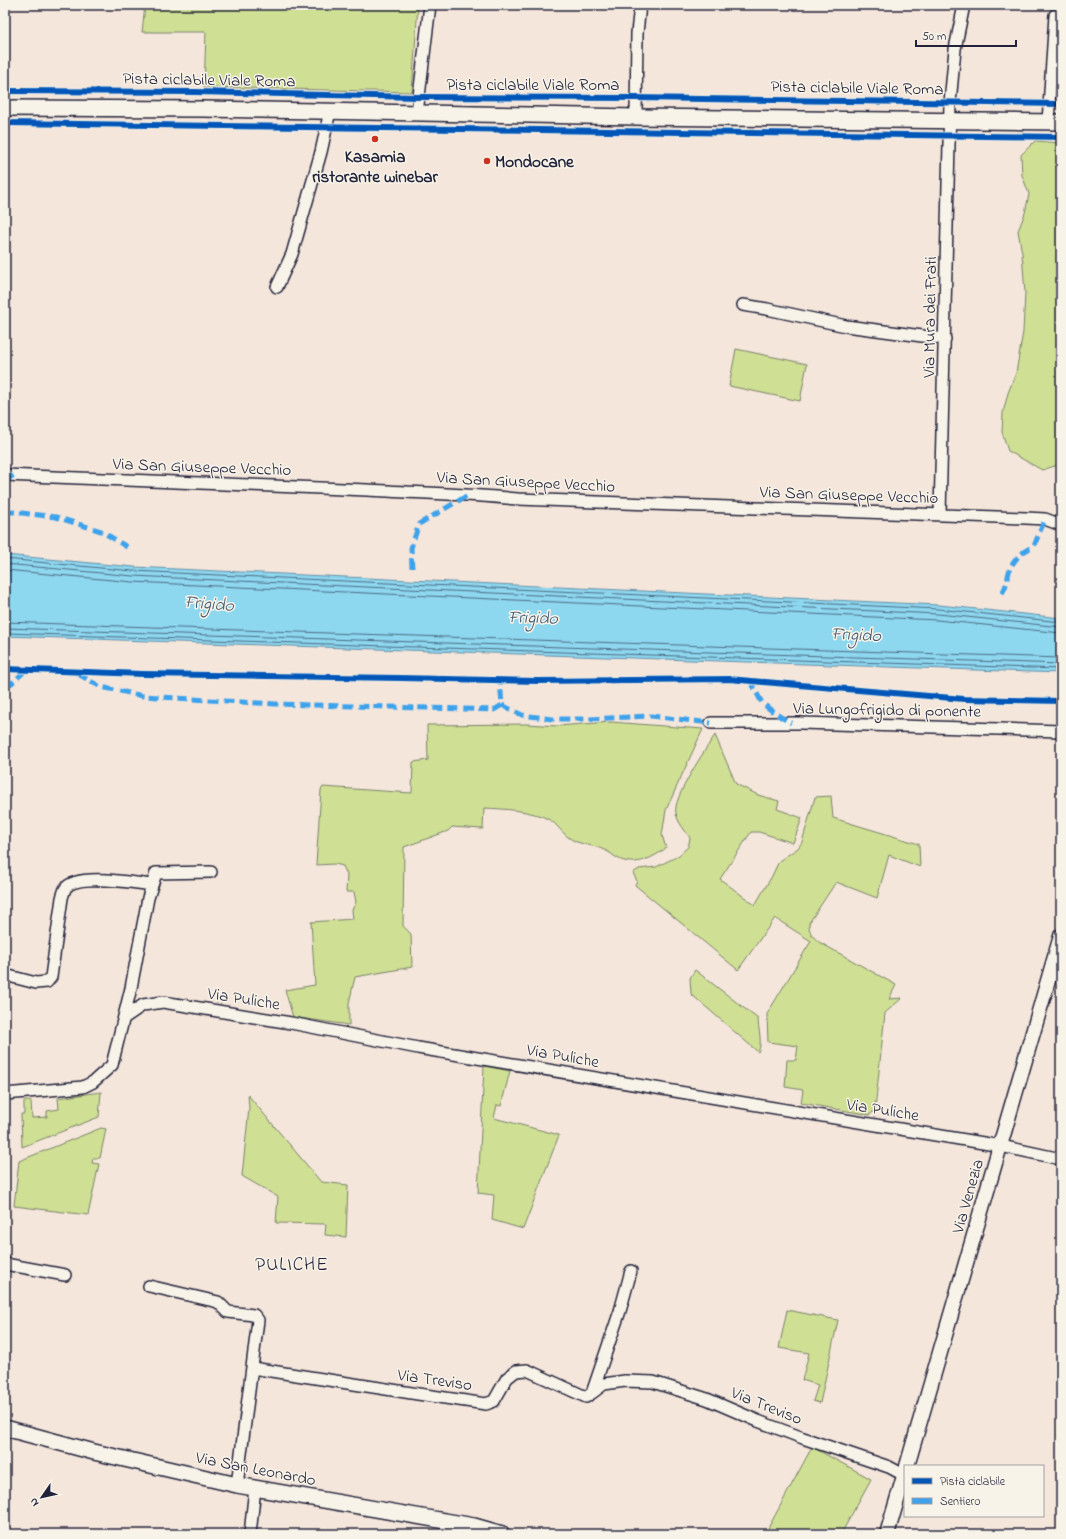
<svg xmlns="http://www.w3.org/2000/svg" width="1066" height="1539" font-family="'Indie Flower',sans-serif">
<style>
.green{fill:#cfe094;stroke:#788168}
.water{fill:#8dd7ef;stroke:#628fa7}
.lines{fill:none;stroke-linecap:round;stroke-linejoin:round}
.shore{stroke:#4d6a83;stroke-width:1}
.minor-casing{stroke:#22223b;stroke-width:14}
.tertiary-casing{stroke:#22223b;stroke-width:17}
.secondary-casing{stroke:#22223b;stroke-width:18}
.minor{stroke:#f7f3e8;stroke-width:11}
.tertiary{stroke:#f7f3e8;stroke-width:14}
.secondary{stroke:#f7f3e8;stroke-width:15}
.quiet{stroke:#3ea2ec;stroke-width:5;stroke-dasharray:10 5;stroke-linecap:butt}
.cycleway-casing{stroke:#f7f3e8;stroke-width:8}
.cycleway{stroke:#0057b8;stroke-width:6}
.poi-dot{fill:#c8321e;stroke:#f7f3e8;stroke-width:1.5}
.labels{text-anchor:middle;stroke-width:3;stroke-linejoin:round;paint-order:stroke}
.street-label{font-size:17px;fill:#22223b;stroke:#f7f3e8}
.poi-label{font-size:17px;font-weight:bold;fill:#22223b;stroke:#f7f3e8}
.water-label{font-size:18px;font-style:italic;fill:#425871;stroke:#f7f3e8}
.quarter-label{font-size:19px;letter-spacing:1px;fill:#22223b;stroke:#f7f3e8}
</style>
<rect width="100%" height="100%" fill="#f5e6db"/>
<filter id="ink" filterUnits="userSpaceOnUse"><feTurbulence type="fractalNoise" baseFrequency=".025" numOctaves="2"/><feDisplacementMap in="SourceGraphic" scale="8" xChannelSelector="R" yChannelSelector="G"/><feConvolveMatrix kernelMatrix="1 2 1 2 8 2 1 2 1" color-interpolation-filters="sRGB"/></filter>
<g filter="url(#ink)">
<path class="green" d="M145 5H418L412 92 204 87 206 32H142Z
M1035 141 1061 143V464L1042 470 1008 451 1002 432 1003 413 1008 393 1016 373 1023 332 1025 293 1022 253 1018 231 1025 213 1029 194 1022 175 1021 155Z
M736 349 807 364 800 401 729 386Z
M611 722 703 729 666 810 662 835 666 848C653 858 637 866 621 860 614 857 609 851 602 849 590 844 578 845 568 837 561 832 557 824 550 820 532 810 503 809 484 808L483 829 452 827 448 831 404 847 403 926 411 934 412 967 355 977 349 1003V1025L293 1017 285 990 315 985 311 922 353 919 352 910 356 902 354 892H346L347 875 343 866 335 864 316 865 321 790 323 787 412 793 413 762 428 760 427 725 527 724 557 726Z
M715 735 736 784 758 795 779 801 777 809 802 818 793 843 759 832H751L720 879 755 905 772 876 779 861 798 848 802 842 815 797 831 796 833 818 919 844 920 867 889 855 877 898 836 882 809 923C809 933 812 936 819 942L896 985 889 999 902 998 885 1013 875 1110 870 1115 801 1103 803 1090 785 1087 787 1060H796L798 1046 768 1042 767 1014 811 941 775 918 738 970 635 885 637 881 633 873 639 869 656 867 678 856 688 847 690 838C686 831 677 822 676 813 672 798 706 749 715 735Z
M695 970 758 1019C758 1028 763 1044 758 1052L691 994 690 978Z
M484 1066 510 1071 501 1106 497 1105 494 1118 559 1135 523 1229 492 1220 494 1195 478 1193Z
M101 1092 99 1117 22 1147 21 1114H24V1101H31L32 1118 47 1117V1111L59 1109 58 1098Z
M248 1095 321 1182 348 1185 346 1237 325 1235 326 1224 276 1223 278 1197 242 1176 249 1108Z
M101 1128 106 1129 100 1158H93L92 1163 99 1164 88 1215 14 1206 19 1161Z
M787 1310 838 1320 820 1403 813 1401 818 1385 802 1380 809 1353 779 1348Z
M812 1447 871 1479 841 1534H765Z"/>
<path class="water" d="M5 555 134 567 939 605 1061 618V673L5 636Z"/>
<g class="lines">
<path class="shore" d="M5 559 133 571 938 609 1061 622
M5 564 133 576 938 614 1061 627
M5 570 133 582 937 620 1061 633
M5 622 1061 658
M5 628 1061 664
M5 633 1061 669"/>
<defs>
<path id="minor" d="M417 113 430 5
M636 117 637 33 640 5
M1048 122 1055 15
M277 287 292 254 321 152 330 111
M743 305 767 309 846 326 945 339
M5 475C126 481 247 484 367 490 418 493 468 494 518 499L1026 518 1045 519 1061 525
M940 514 950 103 955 49 964 5
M711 723H801L1061 731
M5 975 36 983 47 982 51 977 62 898C63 895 64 891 65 889 75 872 135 883 152 885
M124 1018 143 1005 163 1002 291 1023 418 1048 1001 1146 1061 1159
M5 1094 83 1087 93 1082 112 1065 131 988 148 898 156 873 211 872
M5 1264 65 1275
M149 1286 218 1302 228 1312 254 1315 258 1320 237 1485
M252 1368 418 1394 486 1404 494 1401 507 1378 516 1371 527 1370 586 1397 592 1393 620 1311 631 1271
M592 1393 604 1384 625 1381 653 1382 707 1399 758 1421 803 1438 889 1467 904 1475
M250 1534 255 1488"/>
<path id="tertiary" d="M907 1466 1061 936
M887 1534 905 1473"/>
<path id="secondary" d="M5 108 203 109 636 117 1061 122
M5 1428 94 1452 237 1485 474 1526 502 1534"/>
</defs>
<use href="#minor" class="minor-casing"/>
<use href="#tertiary" class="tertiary-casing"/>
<use href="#secondary" class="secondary-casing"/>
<use href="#minor" class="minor"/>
<use href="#tertiary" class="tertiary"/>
<use href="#secondary" class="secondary"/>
<path class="quiet" d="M5 481 14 475
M5 511 56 517 101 531 127 547
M412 568 411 548 419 524 470 494
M1002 593C1007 586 1007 580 1009 572 1013 559 1023 551 1034 546L1045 519
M78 674 101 687 143 696 275 704 464 709 494 710 502 705 500 680
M750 680 762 703 776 714 791 723
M5 685 12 683 26 670
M502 705 522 715 552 719H587L651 716 711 723"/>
<defs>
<path id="cycleway" d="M5 91 195 92 418 97 636 98 1061 104
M5 123 1061 137
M5 669 143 674 401 678 538 681 729 679 964 699 1061 701"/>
</defs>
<use href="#cycleway" class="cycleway-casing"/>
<use href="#cycleway" class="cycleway"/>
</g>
</g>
<g class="poi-dot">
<circle cx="375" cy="139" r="4"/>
<circle cx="487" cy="161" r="4"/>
</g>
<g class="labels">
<g class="street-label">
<text transform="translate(209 79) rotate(1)" y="6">Pista ciclabile Viale Roma</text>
<text x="533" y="90">Pista ciclabile Viale Roma</text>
<text transform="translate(857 87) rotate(1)" y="6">Pista ciclabile Viale Roma</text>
<text transform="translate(929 317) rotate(-89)" y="6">Via Mura dei Frati</text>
<text transform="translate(202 466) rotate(2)" y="6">Via San Giuseppe Vecchio</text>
<text transform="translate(526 481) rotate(3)" y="6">Via San Giuseppe Vecchio</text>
<text transform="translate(849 494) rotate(2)" y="6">Via San Giuseppe Vecchio</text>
<text transform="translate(887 709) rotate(1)" y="6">Via Lungofrigido di ponente</text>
<text transform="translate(244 998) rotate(9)" y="6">Via Puliche</text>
<text transform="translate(563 1055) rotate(10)" y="6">Via Puliche</text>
<text transform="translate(883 1109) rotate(9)" y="6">Via Puliche</text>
<text transform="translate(967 1196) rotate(-74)" y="6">Via Venezia</text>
<text transform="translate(435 1379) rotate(8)" y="6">Via Treviso</text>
<text transform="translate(767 1405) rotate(22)" y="6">Via Treviso</text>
<text transform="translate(256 1468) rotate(11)" y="6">Via San Leonardo</text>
</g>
<g class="poi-label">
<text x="375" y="162">Kasamia<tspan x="375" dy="20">ristorante winebar</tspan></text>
<text x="495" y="167" text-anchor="start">Mondocane</text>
</g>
<g class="water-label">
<text transform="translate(209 603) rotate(5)" y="6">Frigido</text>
<text transform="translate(533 617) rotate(2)" y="6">Frigido</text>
<text transform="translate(856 634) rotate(3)" y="6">Frigido</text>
</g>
<g class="quarter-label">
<text x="292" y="1270">PULICHE</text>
</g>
</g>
<rect width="1066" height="1539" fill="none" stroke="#f7f3e8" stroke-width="20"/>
<rect x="10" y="10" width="1046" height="1519" fill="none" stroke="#22223b" stroke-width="1.5" filter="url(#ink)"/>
<rect x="904" y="1465" width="140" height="52" fill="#f7f3e8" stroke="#a29fa3"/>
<rect x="912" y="1478" width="20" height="6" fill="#0057b8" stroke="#a29fa3"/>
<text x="940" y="1485" font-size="12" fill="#22223b">Pista ciclabile</text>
<rect x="912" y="1498" width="20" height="6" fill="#3ea2ec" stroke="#a29fa3"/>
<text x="940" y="1505" font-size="12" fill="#22223b">Sentiero</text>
<g transform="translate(42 1497) rotate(236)" stroke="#f7f3e8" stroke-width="3" paint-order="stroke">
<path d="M0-3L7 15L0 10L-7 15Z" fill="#22223b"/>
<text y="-6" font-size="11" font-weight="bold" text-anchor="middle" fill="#22223b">N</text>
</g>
<path d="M916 40v6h100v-6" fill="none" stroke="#22223b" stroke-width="2"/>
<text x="922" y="40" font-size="12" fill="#22223b" stroke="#f7f3e8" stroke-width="3" paint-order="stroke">50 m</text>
</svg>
